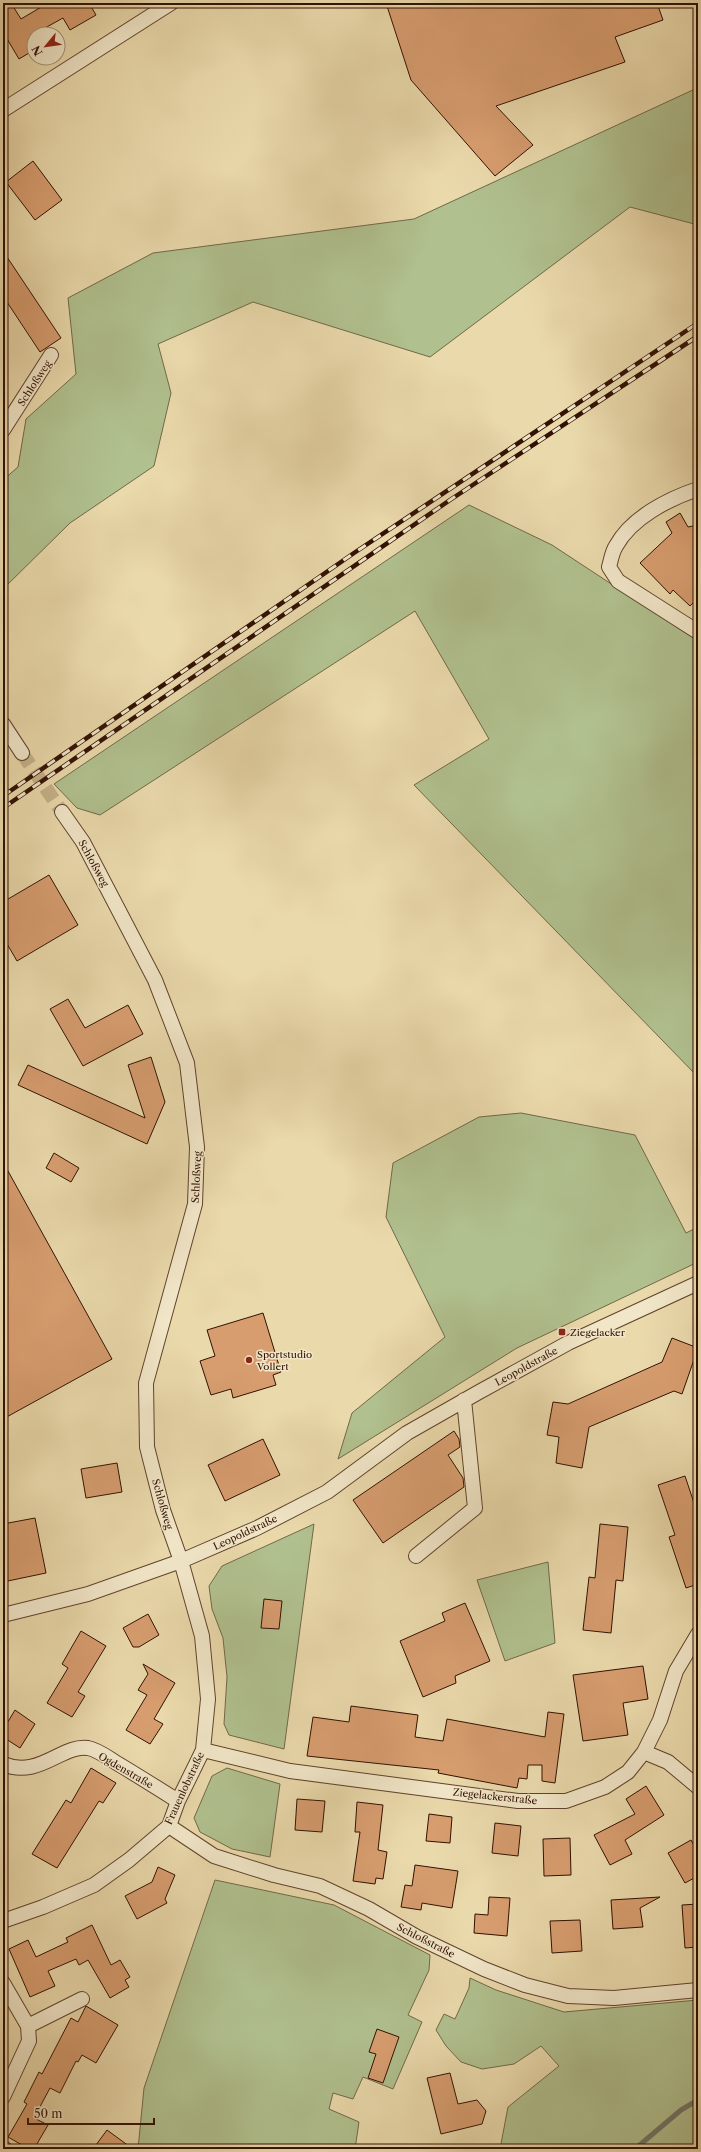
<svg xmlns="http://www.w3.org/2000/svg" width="701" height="2152" font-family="'Libre Caslon Text',serif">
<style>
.green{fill:#b0c08e;stroke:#716848}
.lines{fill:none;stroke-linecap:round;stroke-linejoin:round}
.stream{stroke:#6f7668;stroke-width:5}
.building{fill:#d79d6f;stroke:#321102}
.street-tunnel{stroke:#c5b189;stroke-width:14;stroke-dasharray:14 7;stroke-linecap:butt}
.street-casing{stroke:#60432c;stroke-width:16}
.street{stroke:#f1e6c8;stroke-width:14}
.rail-casing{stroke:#321102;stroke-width:4.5}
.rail{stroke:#f1e6c8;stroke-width:3;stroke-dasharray:9;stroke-linecap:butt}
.poi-dot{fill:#8f2418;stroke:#f1e6c8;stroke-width:1.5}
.labels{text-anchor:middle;stroke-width:3;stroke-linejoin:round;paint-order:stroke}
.street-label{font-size:10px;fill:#321102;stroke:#f1e6c8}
.poi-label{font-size:10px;fill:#321102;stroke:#f1e6c8;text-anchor:start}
</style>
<rect width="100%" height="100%" fill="#ead9ab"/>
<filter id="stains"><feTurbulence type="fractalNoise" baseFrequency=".005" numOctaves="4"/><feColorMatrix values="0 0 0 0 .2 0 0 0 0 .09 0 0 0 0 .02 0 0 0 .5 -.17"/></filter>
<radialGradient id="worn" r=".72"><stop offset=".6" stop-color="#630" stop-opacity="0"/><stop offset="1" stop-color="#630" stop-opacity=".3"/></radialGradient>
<path class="green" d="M695 89 698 90V225L630 207 430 357 253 302 158 344 171 393 154 466 70 523 3 589V480L18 467 26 419 76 374 68 298 153 253 414 219Z
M469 505 552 545 698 641V1077L414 785 489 739 415 611 100 815 77 808 54 784Z
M521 1113 635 1135 686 1233 698 1227V1262L517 1348 338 1459 352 1413 445 1337 386 1217 393 1163 479 1117Z
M314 1524 284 1749 229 1735 224 1724 227 1677 223 1638 212 1609 209 1586 222 1566Z
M548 1562 555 1643 505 1661 477 1580Z
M227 1768 280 1784 270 1857 232 1849 200 1832 194 1818 212 1776Z
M215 1880 334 1905 430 1955 429 1970 408 2015 422 2022 393 2089 363 2077 353 2099 333 2093 329 2109 359 2122 355 2149H138L144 2088Z
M470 1978 496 1990 564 2012 698 2000V2149H500L508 2107 559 2066 541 2046 514 2064 482 2069 461 2062 446 2046 436 2030 444 2014 455 2019 469 1988Z"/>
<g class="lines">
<path class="stream" d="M635 2149 681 2110 698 2100"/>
</g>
<path class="building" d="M3 3H11L21 19 48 3H89L96 15 70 30 63 18 34 34V50L19 59 3 32Z
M386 3H657L663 20 615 37 625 62 496 106 533 145 495 176 411 80Z
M33 161 62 200 35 220 6 182Z
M3 251 61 338 40 352 3 296Z
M680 513 688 527 698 525V598L690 606 673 590 670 594 640 563 672 533 666 522Z
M49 875 78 925 17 961 3 937V902Z
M68 999 85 1028 128 1005 143 1034 83 1066 50 1009Z
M151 1057 165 1102 147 1144 18 1085 28 1065 145 1118 128 1065Z
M54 1153 79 1168 71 1182 46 1168Z
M3 1162 112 1359 3 1419Z
M263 1313 281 1372 273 1375 276 1385 233 1398 231 1389 211 1395 200 1361 215 1356 207 1330Z
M672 1338 698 1348 682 1394 674 1391 589 1427 582 1468 556 1463 559 1437 547 1435 553 1402 568 1404 662 1362Z
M454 1431 459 1439 460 1447 448 1455 463 1478 464 1487 383 1543 353 1500Z
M263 1439 280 1475 225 1501 208 1465Z
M117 1463 122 1492 86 1498 81 1469Z
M685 1476 698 1515V1584L686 1588 669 1537 675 1535 658 1485Z
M35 1518 46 1573 3 1582V1524Z
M600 1524 628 1527 623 1581 616 1580 611 1633 583 1630 589 1577 595 1578Z
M264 1599 282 1601 279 1629 261 1628Z
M465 1603 490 1661 455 1676 456 1683 423 1697 400 1641 445 1621 442 1613Z
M148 1614 159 1635 139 1647H133L123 1628Z
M81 1631 106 1646 78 1692 85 1696 72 1717 47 1703 68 1668 62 1664Z
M143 1664 175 1683 154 1719 163 1724 150 1744 126 1730 147 1695 138 1690 148 1674Z
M643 1666 648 1699 623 1703 628 1735 583 1741 573 1675Z
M351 1706 418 1715 415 1737 443 1741 447 1719 545 1737 548 1712 564 1714 555 1783 542 1781V1765H528L527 1779 519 1778 517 1788 438 1773 439 1770 307 1756 313 1717 349 1722Z
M15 1710 35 1724 20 1748 3 1737V1730Z
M91 1768 116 1783 103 1803 99 1801 57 1868 32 1854 66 1800 71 1803Z
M646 1786 664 1815 625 1840 632 1854 610 1865 594 1835 635 1814 626 1799Z
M297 1799 325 1801 322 1832 295 1830Z
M357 1802 383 1805 378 1850 387 1852 383 1879 376 1878 375 1884 353 1881 360 1832H355Z
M429 1814 452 1817 450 1843 426 1841Z
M495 1823 521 1826 518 1856 492 1853Z
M570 1838 571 1875 544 1876 543 1839Z
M691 1840 698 1853V1876L685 1883 668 1853Z
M415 1865 458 1871 452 1908 422 1903 421 1910 401 1907 405 1885 412 1886Z
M158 1867 175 1875 165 1899 167 1903 137 1919 125 1896 152 1882Z
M489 1897 510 1898 507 1936 474 1933 475 1914 488 1915Z
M660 1897 640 1908 643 1927 613 1929 611 1900Z
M698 1904V1947L685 1948 682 1905Z
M580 1920 582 1951 552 1953 550 1921Z
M92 1925 111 1965 120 1960 130 1977 125 1980 129 1987 110 1998 88 1960 79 1965 76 1959 48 1971 55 1986 30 1997 9 1949 28 1940 36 1957 68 1942 66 1938Z
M86 2006 118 2025 96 2063 82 2055 78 2062 76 2061 60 2093 50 2088 34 2118 48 2125 34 2149H29L8 2137 27 2104 24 2102 39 2072 42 2074 71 2018 78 2022Z
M377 2029 399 2037 383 2083 368 2078 376 2054 369 2052Z
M450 2073 458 2104 477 2100 486 2111 482 2124 441 2134 427 2078Z
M107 2130 133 2149H93Z"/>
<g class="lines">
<path class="street-tunnel" d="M22 753 62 812"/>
<defs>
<path id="street" d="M3 110 171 3
M3 430 51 355
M698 489C668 499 631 518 616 546 612 552 611 560 609 567L618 581 698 632
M3 724 22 753
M416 1556 475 1508 464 1400
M3 1615 88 1594 181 1561 257 1528 327 1492 407 1433 479 1392 568 1343 698 1283
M203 1750 290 1771 518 1801H566L605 1787 628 1772 644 1752 660 1720 676 1671 698 1634
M644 1752 668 1762 698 1787
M3 1764C39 1779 62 1744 88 1748 99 1750 111 1760 120 1765 140 1777 159 1789 178 1801
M169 1826 214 1856 274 1875 320 1886 369 1909 417 1937 484 1969 525 1985 568 1996 614 1998 698 1990
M3 1921 43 1907 94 1885 129 1860 169 1826 178 1801 203 1750 208 1699 202 1636 181 1561 163 1510 147 1447 146 1383 195 1204 197 1147 187 1063 155 980 83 842 62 812
M3 1983 28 2026 29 2041 3 2097
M28 2026 82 1999
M3 2148 5 2149"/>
</defs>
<use href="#street" class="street-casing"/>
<use href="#street" class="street"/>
<defs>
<path id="rail" d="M3 796 354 553 698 323
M3 808 450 500 698 336"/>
</defs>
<use href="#rail" class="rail-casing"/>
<use href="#rail" class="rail"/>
</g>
<g class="poi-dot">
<rect x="558" y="1328" width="8" height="8" rx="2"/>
<circle cx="249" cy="1360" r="4"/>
</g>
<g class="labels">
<g class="street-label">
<text transform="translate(34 383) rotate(-57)" y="4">Schloßweg</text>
<text transform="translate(94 863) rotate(61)" y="4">Schloßweg</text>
<text transform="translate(196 1177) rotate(-87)" y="4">Schloßweg</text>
<text transform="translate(526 1366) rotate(-29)" y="4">Leopoldstraße</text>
<text transform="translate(163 1504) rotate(74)" y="4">Schloßweg</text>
<text transform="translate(245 1532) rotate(-25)" y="4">Leopoldstraße</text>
<text transform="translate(126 1770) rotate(30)" y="4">Ogdenstraße</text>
<text transform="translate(184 1788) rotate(-65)" y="4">Frauenlobstraße</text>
<text transform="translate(495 1796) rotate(6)" y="4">Ziegelackerstraße</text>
<text transform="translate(426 1940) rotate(27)" y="4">Schloßstraße</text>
</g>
<g class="poi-label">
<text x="570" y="1336">Ziegelacker</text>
<text x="257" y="1358">Sportstudio<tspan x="257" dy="12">Vollert</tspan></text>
</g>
</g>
<rect width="701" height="2152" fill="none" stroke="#ead9ab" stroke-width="16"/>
<rect x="4" y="4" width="693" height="2144" fill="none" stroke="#321102" stroke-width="2"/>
<rect x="8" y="8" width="685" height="2136" fill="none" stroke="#321102"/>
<g transform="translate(46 46) rotate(241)"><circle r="19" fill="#f1e6c8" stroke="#a59179"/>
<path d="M0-3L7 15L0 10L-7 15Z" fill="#8f2418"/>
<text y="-6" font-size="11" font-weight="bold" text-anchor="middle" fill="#321102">N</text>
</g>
<path d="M28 2118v6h126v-6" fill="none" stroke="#321102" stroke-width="2"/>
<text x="34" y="2118" font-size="12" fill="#321102" stroke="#f1e6c8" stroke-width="3" paint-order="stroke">50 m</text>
<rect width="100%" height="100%" filter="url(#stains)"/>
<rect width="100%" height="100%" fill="url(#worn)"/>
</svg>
